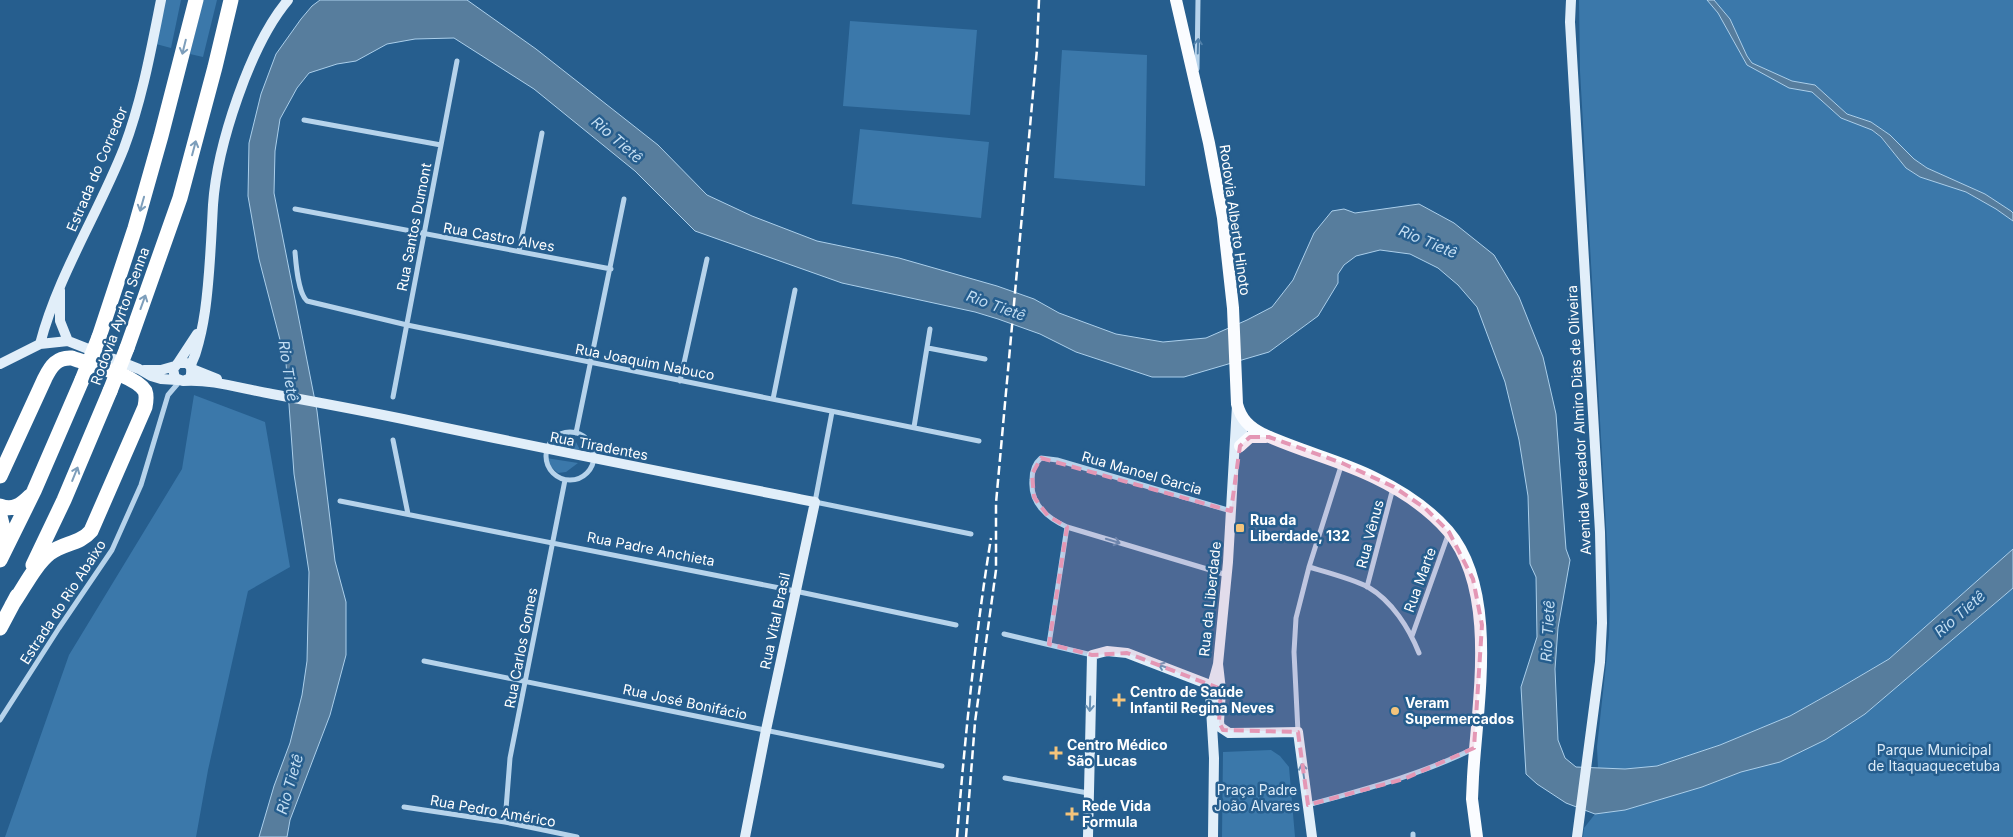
<svg xmlns="http://www.w3.org/2000/svg" width="2013" height="837" font-family="Inter,sans-serif">
<style>
.green{fill:#3b78aa}
.water{fill:#577d9d;stroke:#abcfeb}
.lines{fill:none;stroke-linecap:round;stroke-linejoin:round}
.street{stroke:#b6d3eb;stroke-width:5}
.secondary{stroke:#e1eef9;stroke-width:10}
.primary{stroke:#fafcff;stroke-width:12}
.highway{stroke:#fff;stroke-width:15}
.rail{stroke:#fff;stroke-width:2.5;stroke-dasharray:9 4;stroke-linecap:butt}
.highway-bridge{stroke:#fff;stroke-width:15}
.oneway{stroke:#5181aa}
.oneway2{stroke:#7d9ebb}
.oneway3{stroke:#6790b3}
.marked{fill:#e497b5;fill-opacity:0.2;stroke:#e497b5;stroke-width:4;stroke-dasharray:10 6;stroke-linejoin:round}
.poi-dot{fill:#f4c47b;stroke:#265e8e;stroke-width:2}
.labels{text-anchor:middle;stroke-width:5;stroke-linejoin:round;paint-order:stroke}
.street-label{font-size:14px;fill:#fff;stroke:#265e8e}
.poi-label{font-size:14px;font-weight:bold;fill:#fff;stroke:#265e8e;text-anchor:start}
.park-label{font-size:14px;fill:#dbebf8;stroke:#265e8e}
.water-label{font-size:15px;font-style:italic;fill:#c2ddf2;stroke:#265e8e}
</style>
<rect width="100%" height="100%" fill="#265e8e"/>
<path class="green" d="M165 0H181L171 48 156 44Z
M203 0H217L203 57 190 54Z
M1579 0H1707L1718 13 1747 65 1812 92 1841 118 1872 130 1881 138 1906 168 1920 177 1966 192 1996 209 2013 221V549L1889 659 1790 716 1720 745 1658 766 1625 769H1598L1597 747 1609 637 1610 595 1580 71Z
M1714 0H2013V213L1985 194 1927 168 1914 159 1890 135 1871 122 1847 114 1815 85 1792 81 1752 63 1747 56 1730 19Z
M850 21 977 30 970 115 843 106Z
M1062 50 1147 55 1145 186 1054 178Z
M860 129 989 142 981 218 852 204Z
M194 395 265 422 290 567 248 591 208 770 196 837H5L69 655 182 469Z
M563 435 574 438 580 450 549 445 557 437Z
M546 458 578 463 566 472 558 473 550 466Z
M2013 588V837H1583L1584 828 1595 814 1625 810 1702 787 1825 740 1865 714Z
M1271 750 1280 756 1289 767 1295 837H1222L1223 752Z"/>
<path class="water" d="M320 0H467L536 49 658 145 707 195 752 216 817 241 899 258 997 286 1034 299 1059 313 1116 334 1163 342 1206 338 1247 320 1272 307 1293 280 1314 233 1332 211 1344 209 1355 213 1419 204 1454 223 1494 255 1519 297 1543 357 1556 414 1566 549 1570 560 1558 628 1555 669 1558 740 1565 758 1576 767 1625 769 1657 766 1720 745 1790 716 1838 689 1889 659 2013 549V588L1865 714 1825 740 1780 762 1741 772 1702 787 1625 810 1595 814 1566 803 1537 784 1526 774 1521 687 1537 637 1536 577 1530 564 1528 496 1519 440 1505 382 1477 307 1458 285 1438 268 1410 254 1380 250 1356 256 1344 265 1338 274V283L1318 316 1269 352 1184 377H1152L1076 352 1040 334 998 319 975 312 842 283 695 231 635 171 534 89 454 38 415 39 387 44 356 61 337 64 309 73 297 88 280 119 275 151 274 193 317 411 335 561 346 602V655L330 715 290 820 287 837H259L274 786 290 743 302 695 307 661 309 572 294 474 286 363 259 259 248 196 249 143 261 94 276 54 301 19 312 6Z
M1707 0H1714L1730 19 1747 56 1752 63 1792 81 1815 85 1847 114 1871 122 1890 135 1914 159 1927 168 1985 194 2011 211 2013 213V221L1996 209 1966 192 1920 177 1906 168 1881 137 1872 130 1841 118 1812 92 1789 88 1747 65 1718 13Z"/>
<g class="lines">
<path class="street" d="M1197 69 1198 0
M304 120 441 145
M295 209 611 269
M519 251 542 133
M295 252C296 264 298 293 307 301L407 325 979 441
M928 348 985 359
M680 381 707 259
M393 397 457 61
M773 399 795 290
M832 412 815 502 971 534
M914 427 930 329
M546 456a24 24 0 1 1 48 0a24 24 0 1 1-48 0Z
M576 433 624 199
M393 440 408 514
M340 501 795 591 956 625
M1067 527 1227 575
M1309 567C1326 572 1353 579 1368 587 1392 601 1409 628 1419 653
M1367 587 1393 488
M1004 634 1092 655
M1412 636 1448 535
M1049 644 1067 527C1047 518 1030 503 1032 480 1032 471 1034 464 1041 458L1057 460 1231 511
M424 661 942 766
M0 720 59 628 112 550 141 485 168 395 180 381
M1298 732 1294 652 1296 618 1309 567 1342 463
M1005 778 1088 793
M1308 805C1365 789 1420 775 1473 749
M404 807 505 822 577 837
M505 822 510 758 565 480
M1413 834V837"/>
<path class="secondary" d="M1571 0 1570 22 1600 532 1602 623 1600 662 1577 837
M60 290V321L68 341
M40 344C58 275 98 214 124 148 142 100 151 50 161 0
M178 363 197 334
M0 364 40 344 68 341 139 369 151 376 161 379 177 380
M191 367 187 363H178L173 369 175 378 183 381 190 378C192 373 191 371 191 367 191 362 195 357 196 352 200 339 203 325 205 311 210 276 211 241 213 205 217 146 250 45 288 0
M192 369 217 379
M144 370H161L175 366
M183 381C214 379 242 389 272 394 316 402 359 410 403 419 540 448 678 475 815 502L766 730 745 837
M1239 448 1244 420
M1218 664 1221 690 1219 722 1220 727 1229 733 1298 732 1312 837
M1088 837 1092 655 1107 651 1127 653 1210 685
M1213 837 1214 758 1210 693 1218 664 1228 562 1237 405"/>
<path class="primary" d="M1176 0 1209 143 1223 218 1233 308 1237 404C1241 419 1249 427 1263 434 1299 451 1339 460 1375 478 1402 491 1428 508 1448 531 1499 591 1477 704 1473 777L1472 799 1477 837
M1240 446 1250 437H1266"/>
<path class="highway" d="M99 337 135 228 161 136 196 0
M127 348 180 198 215 67 231 0
M0 476 45 378C51 366 57 357 72 358 91 365 135 375 145 391 147 396 146 402 145 407L91 531C80 544 63 543 50 553 34 566 24 588 12 605
M0 506C13 511 21 505 30 496
M0 516 4 532 1 549
M0 560 34 491 82 380
M33 565 64 500 110 391
M0 628 17 596"/>
<path class="rail" d="M957 837C965 737 975 637 991 538
M966 837 975 722 996 570V503L1037 49 1039 0"/>
<path class="highway-bridge" d="M82 380 99 337
M110 391 127 348"/>
</g>
<defs><path id="oneway-shaft" d="M-6 0H5M1.5-3L5.5 0L1.5 3" fill="none" stroke-width="1.6" stroke-linecap="round" stroke-linejoin="round" transform="scale(1.25)"/></defs>
<g class="oneway">
<use href="#oneway-shaft" transform="translate(1198 46) rotate(-88)"/>
<use href="#oneway-shaft" transform="translate(1113 541) rotate(17)"/>
</g>
<g class="oneway2">
<use href="#oneway-shaft" transform="translate(184 47) rotate(104)"/>
<use href="#oneway-shaft" transform="translate(194 148) rotate(-75)"/>
<use href="#oneway-shaft" transform="translate(142 204) rotate(106)"/>
<use href="#oneway-shaft" transform="translate(143 302) rotate(-70)"/>
<use href="#oneway-shaft" transform="translate(75 474) rotate(-68)"/>
</g>
<g class="oneway3">
<use href="#oneway-shaft" transform="translate(1165 667) rotate(-159)"/>
<use href="#oneway-shaft" transform="translate(1090 704) rotate(92)"/>
<use href="#oneway-shaft" transform="translate(1303 771) rotate(-99)"/>
</g>
<path class="marked" d="M1250 437H1269L1342 463 1394 487 1425 508 1449 532 1473 579 1482 625 1474 748 1404 779 1308 805 1298 732 1223 730 1219 722 1221 689 1127 653 1092 655 1049 644 1067 527 1048 516 1034 497 1032 474 1041 458 1231 511 1240 446Z"/>
<g class="poi-dot">
<rect x="1235" y="523" width="10" height="10" rx="2.5"/>
<path d="M1116.5 692.5h5v5h5v5h-5v5h-5v-5h-5v-5h5z"/>
<circle cx="1395" cy="711" r="5"/>
<path d="M1053.5 745.5h5v5h5v5h-5v5h-5v-5h-5v-5h5z"/>
<path d="M1069.5 806.5h5v5h5v5h-5v5h-5v-5h-5v-5h5z"/>
</g>
<g class="labels">
<g class="street-label">
<text transform="translate(97 169) rotate(-67)" y="5">Estrada do Corredor</text>
<text transform="translate(1235 220) rotate(82)" y="5">Rodovia Alberto Hinoto</text>
<text transform="translate(414 227) rotate(-79)" y="5">Rua Santos Dumont</text>
<text transform="translate(499 237) rotate(10)" y="5">Rua Castro Alves</text>
<text transform="translate(120 316) rotate(-70)" y="5">Rodovia Ayrton Senna</text>
<text transform="translate(645 362) rotate(11)" y="5">Rua Joaquim Nabuco</text>
<text transform="translate(1579 420) rotate(-93)" y="5">Avenida Vereador Almiro Dias de Oliveira</text>
<text transform="translate(599 446) rotate(11)" y="5">Rua Tiradentes</text>
<text transform="translate(1142 473) rotate(16)" y="5">Rua Manoel Garcia</text>
<text transform="translate(1370 534) rotate(-75)" y="5">Rua Vênus</text>
<text transform="translate(651 549) rotate(11)" y="5">Rua Padre Anchieta</text>
<text transform="translate(1420 580) rotate(-70)" y="5">Rua Marte</text>
<text transform="translate(1210 599) rotate(-84)" y="5">Rua da Liberdade</text>
<text transform="translate(63 602) rotate(-57)" y="5">Estrada do Rio Abaixo</text>
<text transform="translate(775 621) rotate(-78)" y="5">Rua Vital Brasil</text>
<text transform="translate(521 648) rotate(-79)" y="5">Rua Carlos Gomes</text>
<text transform="translate(685 702) rotate(12)" y="5">Rua José Bonifácio</text>
<text transform="translate(493 811) rotate(10)" y="5">Rua Pedro Américo</text>
</g>
<g class="poi-label">
<text x="1250" y="525">Rua da<tspan x="1250" dy="16">Liberdade, 132</tspan></text>
<text x="1130" y="697">Centro de Saúde<tspan x="1130" dy="16">Infantil Regina Neves</tspan></text>
<text x="1405" y="708">Veram<tspan x="1405" dy="16">Supermercados</tspan></text>
<text x="1067" y="750">Centro Médico<tspan x="1067" dy="16">São Lucas</tspan></text>
<text x="1082" y="811">Rede Vida<tspan x="1082" dy="16">Formula</tspan></text>
</g>
<g class="park-label">
<text x="1934" y="755">Parque Municipal<tspan x="1934" dy="16">de Itaquaquecetuba</tspan></text>
<text x="1257" y="795">Praça Padre<tspan x="1257" dy="16">João Alvares</tspan></text>
</g>
<g class="water-label">
<text transform="translate(617 140) rotate(41)" y="5">Rio Tietê</text>
<text transform="translate(1428 242) rotate(23)" y="5">Rio Tietê</text>
<text transform="translate(996 306) rotate(20)" y="5">Rio Tietê</text>
<text transform="translate(288 371) rotate(81)" y="5">Rio Tietê</text>
<text transform="translate(1960 614) rotate(-41)" y="5">Rio Tietê</text>
<text transform="translate(1548 631) rotate(-87)" y="5">Rio Tietê</text>
<text transform="translate(290 784) rotate(-74)" y="5">Rio Tietê</text>
</g>
</g>
</svg>
